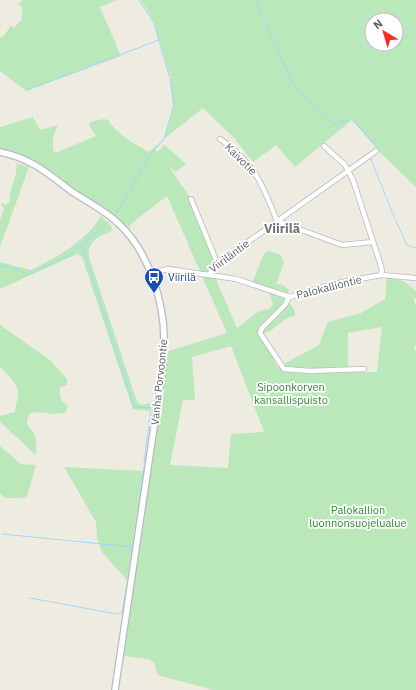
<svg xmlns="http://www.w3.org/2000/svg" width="416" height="690" font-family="'IBM Plex Sans',sans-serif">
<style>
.green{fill:#bbe8ba;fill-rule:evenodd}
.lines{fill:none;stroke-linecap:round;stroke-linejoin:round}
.stream{stroke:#a0d7ff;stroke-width:1}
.minor-casing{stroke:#b6babf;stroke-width:6}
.tertiary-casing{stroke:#b6babf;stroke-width:8}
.minor{stroke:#fff;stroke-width:4.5}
.tertiary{stroke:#fff;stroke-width:5.5}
.labels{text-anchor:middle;stroke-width:3.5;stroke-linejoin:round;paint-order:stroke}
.street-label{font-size:11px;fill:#595e63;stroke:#fff}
.transit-label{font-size:11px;fill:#164399;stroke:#fff;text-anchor:start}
.park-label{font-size:11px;fill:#2d8730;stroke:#fff}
.quarter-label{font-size:13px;font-weight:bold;fill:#6a7075;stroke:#fff}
</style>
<rect width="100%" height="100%" fill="#eeebe1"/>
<path class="green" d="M23 0H117L100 7 121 56 26 91 0 71V38L4 36 11 25 14 28 22 19V7L18 4Z
M141 0H416V187L381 153 352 120 295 167 276 145 253 162 235 139 203 108 164 139 155 150 157 152 165 145 186 164 176 172 168 165 191 199 218 265 209 274 214 275 237 328C249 320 254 311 269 309L273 305 270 295 272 291 252 283 264 254 268 251 281 255 284 262 276 284 283 285 289 290 286 296 295 312V316C279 318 275 334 259 334L278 367 319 345 328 322 361 313 385 299 387 275 405 282 416 291V298H413L416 306V344L414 349 416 352V690H214L157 675 154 662 148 659 124 656 166 352 227 333 167 196 131 224 129 228C114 213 97 204 80 193 51 173 35 157 0 149V127L33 117 40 130 58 125C54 132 50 146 55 153L96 136 89 125 91 122 104 119 108 120C117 135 133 143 149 152L164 139 173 107 170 75 155 26H156ZM372 20H396V44H372ZM382 327 377 372 314 373V371L348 370V333ZM231 346 264 432 231 434 228 468 170 465 183 400H195L192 357Z
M16 163 29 167 0 247V220L4 209 0 202 5 205 10 202C8 189 19 176 16 163Z
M101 216 112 227 111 232C98 236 87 242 89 257L137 402 142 405 151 403 149 411 133 409 82 257 77 254 0 289V262L31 270 35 268C57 258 89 238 101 216Z
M0 325 50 360 67 379V385L60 388C59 396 61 402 68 406L66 412C53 417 42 410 30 413 23 427 29 424 35 435 37 440 36 449 36 455L0 422V416L15 412C15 406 17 402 18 396 20 385 7 374 0 367Z
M0 446 21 464 36 465 27 496 23 498H6L0 494Z
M64 467 143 471 127 580 102 552 97 539 96 522Z"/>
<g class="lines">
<path class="stream" d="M139 0 154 23 169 76
M255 0 294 86 334 124 352 119 378 149 376 150
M27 90 159 40
M370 157 395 219
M115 216 151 153 164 139 174 104 170 79
M396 221 407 245 416 248
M82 245 134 407 151 408 144 463
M0 265 29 274 34 272 68 256 109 222
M2 534 133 547
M128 581 144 467
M30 598 117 614 122 613 127 585"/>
<defs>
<path id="minor" d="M220 139C254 162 263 185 277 221
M191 199 218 265
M277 221 342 245 373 242
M151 273 168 269 236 279 290 297 333 284 381 275 382 271 380 263 353 180 345 165 324 146
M209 274 231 254 376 151
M381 275 416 278
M289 297 285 305 262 328 260 333 284 369 310 371 364 369"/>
<path id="tertiary" d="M0 152C32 159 46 172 71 191 87 202 105 210 119 224 149 252 165 303 164 344 164 356 162 368 161 380L115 690"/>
</defs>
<use href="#minor" class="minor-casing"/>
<use href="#tertiary" class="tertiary-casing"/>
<use href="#minor" class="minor"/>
<use href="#tertiary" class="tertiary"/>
</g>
<defs>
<symbol id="bus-pin" viewBox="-11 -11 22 30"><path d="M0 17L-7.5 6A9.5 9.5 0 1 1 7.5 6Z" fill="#1a4fb4" stroke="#fff"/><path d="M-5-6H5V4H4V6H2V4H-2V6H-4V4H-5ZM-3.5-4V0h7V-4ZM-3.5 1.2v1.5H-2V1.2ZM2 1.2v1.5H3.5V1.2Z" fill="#fff"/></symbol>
</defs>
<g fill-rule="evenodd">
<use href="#bus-pin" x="143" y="266" width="22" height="30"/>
</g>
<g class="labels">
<g class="street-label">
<text transform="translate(241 159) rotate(45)" y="4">Kaivotie</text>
<text transform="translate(229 256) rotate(-37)" y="4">Viiriläntie</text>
<text transform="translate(329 287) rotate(-14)" y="4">Palokalliontie</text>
<text transform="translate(159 382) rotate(-84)" y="4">Vanha Porvoontie</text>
</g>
<g class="transit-label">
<text x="168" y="281">Viirilä</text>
</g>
<g class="park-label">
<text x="291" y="391">Sipoonkorven<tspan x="291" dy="13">kansallispuisto</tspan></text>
<text x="358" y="514">Palokallion<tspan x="358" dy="13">luonnonsuojelualue</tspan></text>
</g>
<g class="quarter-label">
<text x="282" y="233">Viirilä</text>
</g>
</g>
<g transform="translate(384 32) rotate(322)"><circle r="19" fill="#ffffff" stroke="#bdbfc1"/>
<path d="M0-3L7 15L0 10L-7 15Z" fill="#f92a1c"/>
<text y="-6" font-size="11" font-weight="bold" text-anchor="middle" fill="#595e63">N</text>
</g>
</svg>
